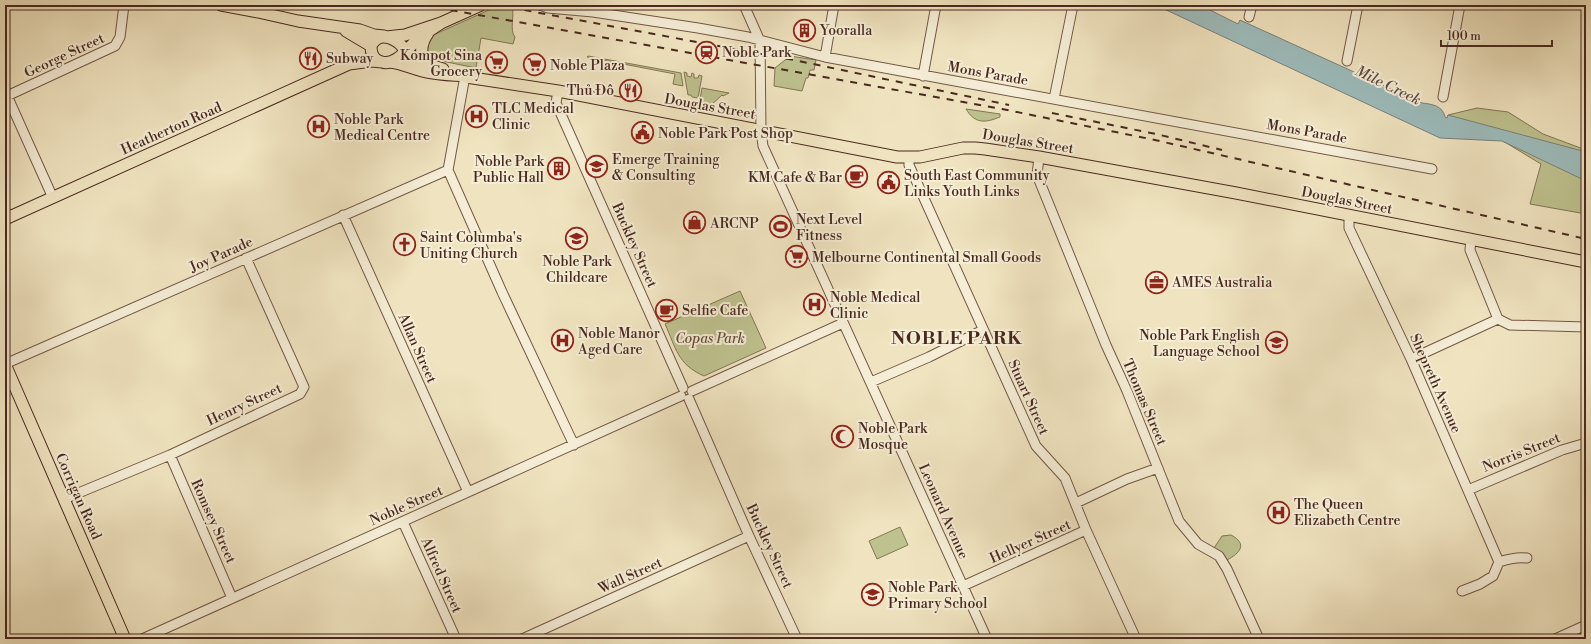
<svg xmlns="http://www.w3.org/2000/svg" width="1591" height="644" font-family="'Libre Bodoni',serif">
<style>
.green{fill:#bec28f;stroke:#847656}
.water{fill:#9dbcbb;stroke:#7b817c}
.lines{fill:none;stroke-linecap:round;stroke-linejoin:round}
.minor-casing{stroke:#735846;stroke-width:11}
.major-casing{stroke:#49291e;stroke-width:13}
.minor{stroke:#f5edd6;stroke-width:9}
.major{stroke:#f0e4c0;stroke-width:11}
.rail{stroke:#49291e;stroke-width:2;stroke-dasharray:7 7;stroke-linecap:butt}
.labels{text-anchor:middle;stroke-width:4;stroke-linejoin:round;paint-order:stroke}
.poi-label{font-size:14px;fill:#49291e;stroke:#f5edd6;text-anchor:start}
.street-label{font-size:14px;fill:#49291e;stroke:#f5edd6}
.park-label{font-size:14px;font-style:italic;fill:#664f3a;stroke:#f5edd6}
.water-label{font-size:15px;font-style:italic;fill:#5e4e45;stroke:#f5edd6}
.district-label{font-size:18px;font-weight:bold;letter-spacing:1px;fill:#49291e;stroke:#f5edd6}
</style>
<rect width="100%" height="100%" fill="#f0e4c0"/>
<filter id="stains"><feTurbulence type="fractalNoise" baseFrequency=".005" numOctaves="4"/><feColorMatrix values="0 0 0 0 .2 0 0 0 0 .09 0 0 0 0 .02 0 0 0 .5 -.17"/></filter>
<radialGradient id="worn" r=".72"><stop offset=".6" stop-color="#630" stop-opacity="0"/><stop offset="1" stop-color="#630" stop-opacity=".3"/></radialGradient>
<path class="green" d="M500 5H512C515 16 509 30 515 37L513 44 481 38 476 68 442 61 438 63 430 61 425 52 431 36Z
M588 56 681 73 683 86 673 84 675 74 587 57Z
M790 56 816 60 814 70H810L808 78H806L802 91 774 86 775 68Z
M684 72 687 73V76L691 77 692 73 694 74V78H698L699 75 702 76 698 98 692 97 691 95H688Z
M702 88 729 93 723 96 722 95 710 106 699 104Z
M1477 108 1508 112 1543 134 1586 150V214L1530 204 1541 164 1503 141 1447 118 1448 115Z
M966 109 1000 114V117C985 123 975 124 966 109Z
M740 291 766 348 704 376C677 364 676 348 665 324Z
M900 527 908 545 877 559 869 541Z
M1231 535C1248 544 1240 553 1227 560L1223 554 1214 548 1222 536Z"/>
<path class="water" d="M1152 5H1200L1238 24 1240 20 1422 103C1432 104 1443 106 1445 117L1447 118 1448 115 1586 152V181L1502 141 1440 138 1162 8Z"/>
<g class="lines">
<defs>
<path id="minor" d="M540 5 548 8 593 12 698 28 748 37 825 57 1432 169
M744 5 760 41 761 131 763 146 987 639
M1249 17 1252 5
M825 57 834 5
M1347 61 1358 5
M465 76 448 170 502 292 574 445
M923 76 936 5
M5 91 53 198
M558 91 556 103 683 388
M7 96 115 46 120 37 124 5
M1443 97 1460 5
M1054 99 1073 5
M1039 157 1037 175 1106 345 1127 391 1179 521 1198 544 1219 556 1227 569 1259 639
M909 159V165L1036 446 1065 478 1086 530 1136 639
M343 215 468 492
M1349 215V228L1411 359 1499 562
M1471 239 1470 250 1498 319 1510 325 1586 327
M1411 359 1498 319
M5 364 448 170
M871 382 929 357 983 330
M692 391 843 323
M689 399 749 536 797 639
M170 455 232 598
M1468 490 1562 450 1586 443
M64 499 170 455 300 394 304 387 246 258
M1076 503 1127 479 1158 468
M403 522 456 639
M963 586 1086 530
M1462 591 1480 584 1493 576 1499 562C1508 559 1518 557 1527 558
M142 639 681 396
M522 639 749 536
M1555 639 1586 625"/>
<path id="major" d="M221 5 258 12 298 21 360 30 374 35 384 36
M346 31 371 46
M386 37 405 35 441 23 481 5
M406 52C399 39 379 29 371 46 371 51 372 57 377 60 394 71 410 45 420 37 427 32 434 28 441 23
M406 53 427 64 443 69
M389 62C402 63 413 69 426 72 439 75 452 75 465 76
M427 64C419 54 421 43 428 33
M466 77 558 91 897 157H920L963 148H975L985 149 1039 157 1236 193 1586 262
M5 219 349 64 372 61 382 62
M5 364 125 639"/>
</defs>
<use href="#minor" class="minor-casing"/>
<use href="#major" class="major-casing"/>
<use href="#minor" class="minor"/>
<use href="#major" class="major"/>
<path class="rail" d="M423 5 1002 109 1155 140 1586 239
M497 5 794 60 1009 105
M1052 113 1156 134 1222 150"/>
</g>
<defs>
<symbol id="building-ring" viewBox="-11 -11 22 22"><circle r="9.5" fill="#f5edd6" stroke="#8f2418" stroke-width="1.5"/><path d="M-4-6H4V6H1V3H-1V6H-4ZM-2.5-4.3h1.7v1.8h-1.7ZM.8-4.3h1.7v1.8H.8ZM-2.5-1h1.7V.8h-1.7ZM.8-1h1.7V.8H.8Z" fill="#8f2418"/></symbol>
<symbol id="station-ring" viewBox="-11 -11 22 22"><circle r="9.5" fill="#f5edd6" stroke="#8f2418" stroke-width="1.5"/><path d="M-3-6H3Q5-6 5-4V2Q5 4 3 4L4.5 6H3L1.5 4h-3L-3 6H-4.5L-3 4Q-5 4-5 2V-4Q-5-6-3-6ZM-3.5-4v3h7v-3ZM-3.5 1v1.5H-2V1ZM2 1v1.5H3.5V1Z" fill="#8f2418"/></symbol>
<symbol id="restaurant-ring" viewBox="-11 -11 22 22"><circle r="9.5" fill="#f5edd6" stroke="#8f2418" stroke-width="1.5"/><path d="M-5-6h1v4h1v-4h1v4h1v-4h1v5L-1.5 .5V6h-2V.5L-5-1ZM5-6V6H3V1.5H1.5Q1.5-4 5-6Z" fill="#8f2418"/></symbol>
<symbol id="supermarket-ring" viewBox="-11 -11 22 22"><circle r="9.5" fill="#f5edd6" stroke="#8f2418" stroke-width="1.5"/><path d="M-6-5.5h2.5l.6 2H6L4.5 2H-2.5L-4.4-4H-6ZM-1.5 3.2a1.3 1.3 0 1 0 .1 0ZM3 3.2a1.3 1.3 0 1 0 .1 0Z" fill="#8f2418"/></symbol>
<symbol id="hospital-ring" viewBox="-11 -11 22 22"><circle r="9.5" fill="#f5edd6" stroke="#8f2418" stroke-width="1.5"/><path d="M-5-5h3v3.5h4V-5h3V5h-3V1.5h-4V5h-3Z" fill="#8f2418"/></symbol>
<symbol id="civic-ring" viewBox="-11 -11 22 22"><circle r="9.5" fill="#f5edd6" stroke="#8f2418" stroke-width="1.5"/><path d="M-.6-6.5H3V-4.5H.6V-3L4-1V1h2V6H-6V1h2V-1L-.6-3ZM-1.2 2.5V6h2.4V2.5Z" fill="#8f2418"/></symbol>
<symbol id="university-ring" viewBox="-11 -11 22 22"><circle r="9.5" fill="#f5edd6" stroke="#8f2418" stroke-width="1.5"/><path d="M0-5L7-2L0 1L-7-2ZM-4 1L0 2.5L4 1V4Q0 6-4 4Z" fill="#8f2418"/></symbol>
<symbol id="cafe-ring" viewBox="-11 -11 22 22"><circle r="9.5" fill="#f5edd6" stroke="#8f2418" stroke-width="1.5"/><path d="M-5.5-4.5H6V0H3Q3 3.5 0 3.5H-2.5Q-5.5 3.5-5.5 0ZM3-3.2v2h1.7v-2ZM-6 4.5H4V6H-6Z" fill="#8f2418"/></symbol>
<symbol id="shop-ring" viewBox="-11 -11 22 22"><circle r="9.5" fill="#f5edd6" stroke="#8f2418" stroke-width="1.5"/><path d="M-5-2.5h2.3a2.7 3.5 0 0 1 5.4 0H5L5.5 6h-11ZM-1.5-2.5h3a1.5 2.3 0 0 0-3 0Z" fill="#8f2418"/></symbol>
<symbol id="stadium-ring" viewBox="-11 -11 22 22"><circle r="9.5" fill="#f5edd6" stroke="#8f2418" stroke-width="1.5"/><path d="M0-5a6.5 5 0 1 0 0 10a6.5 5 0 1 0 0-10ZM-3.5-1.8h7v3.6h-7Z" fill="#8f2418"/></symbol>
<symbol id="school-ring" viewBox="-11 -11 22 22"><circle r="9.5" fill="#f5edd6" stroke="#8f2418" stroke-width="1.5"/><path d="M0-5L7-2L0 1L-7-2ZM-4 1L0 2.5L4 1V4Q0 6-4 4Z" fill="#8f2418"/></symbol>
<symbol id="church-ring" viewBox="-11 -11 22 22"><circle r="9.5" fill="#f5edd6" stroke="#8f2418" stroke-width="1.5"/><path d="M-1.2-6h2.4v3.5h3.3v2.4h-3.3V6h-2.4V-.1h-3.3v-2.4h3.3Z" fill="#8f2418"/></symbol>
<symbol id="office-ring" viewBox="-11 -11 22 22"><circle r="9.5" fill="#f5edd6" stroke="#8f2418" stroke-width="1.5"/><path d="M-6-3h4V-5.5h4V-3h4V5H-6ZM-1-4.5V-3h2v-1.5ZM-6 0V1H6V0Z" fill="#8f2418"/></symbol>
<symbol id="mosque-ring" viewBox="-11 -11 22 22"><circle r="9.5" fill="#f5edd6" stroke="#8f2418" stroke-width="1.5"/><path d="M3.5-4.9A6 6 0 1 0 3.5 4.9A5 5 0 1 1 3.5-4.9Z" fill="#8f2418"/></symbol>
</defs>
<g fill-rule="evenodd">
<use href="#building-ring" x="792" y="18" width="25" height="25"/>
<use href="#station-ring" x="694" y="40" width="25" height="25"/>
<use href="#restaurant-ring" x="298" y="46" width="25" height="25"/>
<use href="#supermarket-ring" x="484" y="50" width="25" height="25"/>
<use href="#supermarket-ring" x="522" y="52" width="25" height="25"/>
<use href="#restaurant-ring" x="618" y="78" width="25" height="25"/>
<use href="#hospital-ring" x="464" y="104" width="25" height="25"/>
<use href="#hospital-ring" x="306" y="114" width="25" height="25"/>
<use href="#civic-ring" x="630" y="120" width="25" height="25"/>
<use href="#university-ring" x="584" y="154" width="25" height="25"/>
<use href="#building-ring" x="546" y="156" width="25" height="25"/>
<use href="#cafe-ring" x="844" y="164" width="25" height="25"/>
<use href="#civic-ring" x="876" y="170" width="25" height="25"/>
<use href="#shop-ring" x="682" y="210" width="25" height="25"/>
<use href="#stadium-ring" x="768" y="214" width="25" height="25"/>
<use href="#school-ring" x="564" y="226" width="25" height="25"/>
<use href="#church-ring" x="392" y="232" width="25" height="25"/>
<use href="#supermarket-ring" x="784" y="244" width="25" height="25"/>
<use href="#office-ring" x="1144" y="270" width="25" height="25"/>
<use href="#hospital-ring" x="802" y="292" width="25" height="25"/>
<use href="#cafe-ring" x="654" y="298" width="25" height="25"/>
<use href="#hospital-ring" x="550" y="328" width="25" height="25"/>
<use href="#school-ring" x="1264" y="330" width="25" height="25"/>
<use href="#mosque-ring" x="830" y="424" width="25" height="25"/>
<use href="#hospital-ring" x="1266" y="500" width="25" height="25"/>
<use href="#school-ring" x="860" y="582" width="25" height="25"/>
</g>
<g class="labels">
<g class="poi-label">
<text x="820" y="35">Yooralla</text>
<text x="722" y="57">Noble Park</text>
<text x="482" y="60" text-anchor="end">Kompot Sina<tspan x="482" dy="16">Grocery</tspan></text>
<text x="326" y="63">Subway</text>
<text x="550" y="70">Noble Plaza</text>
<text x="614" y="95" text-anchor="end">Thủ Đô</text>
<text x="492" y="113">TLC Medical<tspan x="492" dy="16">Clinic</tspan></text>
<text x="334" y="124">Noble Park<tspan x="334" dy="16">Medical Centre</tspan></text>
<text x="658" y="138">Noble Park Post Shop</text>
<text x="612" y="164">Emerge Training<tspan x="612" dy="16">&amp; Consulting</tspan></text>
<text x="544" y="166" text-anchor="end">Noble Park<tspan x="544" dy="16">Public Hall</tspan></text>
<text x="904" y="180">South East Community<tspan x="904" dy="16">Links Youth Links</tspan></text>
<text x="842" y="182" text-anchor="end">KM Cafe &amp; Bar</text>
<text x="796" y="224">Next Level<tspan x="796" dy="16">Fitness</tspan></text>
<text x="710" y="228">ARCNP</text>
<text x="420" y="242">Saint Columba's<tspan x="420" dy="16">Uniting Church</tspan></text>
<text x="812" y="262">Melbourne Continental Small Goods</text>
<text x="577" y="266" text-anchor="middle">Noble Park<tspan x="577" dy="16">Childcare</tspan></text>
<text x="1172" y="287">AMES Australia</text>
<text x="830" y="302">Noble Medical<tspan x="830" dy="16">Clinic</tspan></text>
<text x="682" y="315">Selfie Cafe</text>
<text x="578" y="338">Noble Manor<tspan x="578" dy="16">Aged Care</tspan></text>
<text x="1260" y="340" text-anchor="end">Noble Park English<tspan x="1260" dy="16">Language School</tspan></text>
<text x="858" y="433">Noble Park<tspan x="858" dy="16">Mosque</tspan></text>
<text x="1294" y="509">The Queen<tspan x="1294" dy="16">Elizabeth Centre</tspan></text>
<text x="888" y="592">Noble Park<tspan x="888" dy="16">Primary School</tspan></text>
</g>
<g class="street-label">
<text transform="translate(64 55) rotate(-25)" y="5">George Street</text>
<text transform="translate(988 73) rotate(10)" y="5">Mons Parade</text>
<text transform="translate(710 106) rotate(10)" y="5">Douglas Street</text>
<text transform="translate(171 128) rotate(-24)" y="5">Heatherton Road</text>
<text transform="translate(1307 131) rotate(10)" y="5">Mons Parade</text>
<text transform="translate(1028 141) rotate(9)" y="5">Douglas Street</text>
<text transform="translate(1347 200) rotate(11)" y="5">Douglas Street</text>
<text transform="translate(635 245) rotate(66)" y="5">Buckley Street</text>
<text transform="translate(221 254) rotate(-24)" y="5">Joy Parade</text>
<text transform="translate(418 348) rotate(66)" y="5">Allan Street</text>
<text transform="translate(1436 383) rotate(66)" y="5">Shepreth Avenue</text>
<text transform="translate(1029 397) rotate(66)" y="5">Stuart Street</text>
<text transform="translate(1145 402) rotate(67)" y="5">Thomas Street</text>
<text transform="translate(244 404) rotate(-25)" y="5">Henry Street</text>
<text transform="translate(1521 452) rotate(-22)" y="5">Norris Street</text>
<text transform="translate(79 496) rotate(66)" y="5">Corrigan Road</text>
<text transform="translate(406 505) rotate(-24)" y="5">Noble Street</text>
<text transform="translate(944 511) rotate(66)" y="5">Leonard Avenue</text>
<text transform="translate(214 521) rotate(66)" y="5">Romsey Street</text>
<text transform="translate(1030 541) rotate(-24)" y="5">Hellyer Street</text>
<text transform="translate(770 546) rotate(65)" y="5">Buckley Street</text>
<text transform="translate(442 575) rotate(66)" y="5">Alfred Street</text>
<text transform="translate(630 575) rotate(-24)" y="5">Wall Street</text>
</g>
<g class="park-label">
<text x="710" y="343">Copas Park</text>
</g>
<g class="water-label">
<text transform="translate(1388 85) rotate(26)" y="5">Mile Creek</text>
</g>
<g class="district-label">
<text x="957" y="344">NOBLE PARK</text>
</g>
</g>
<rect width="1591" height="644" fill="none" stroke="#f0e4c0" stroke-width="20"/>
<rect x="6" y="6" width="1579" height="632" fill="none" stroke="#49291e" stroke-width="2"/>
<rect x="10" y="10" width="1571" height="624" fill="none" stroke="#49291e"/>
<path d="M1441 40v6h111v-6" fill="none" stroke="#49291e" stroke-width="2"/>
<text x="1447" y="40" font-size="12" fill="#49291e" stroke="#f5edd6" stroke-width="3" paint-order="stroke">100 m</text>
<rect width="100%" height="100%" filter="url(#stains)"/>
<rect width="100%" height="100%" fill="url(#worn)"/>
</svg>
